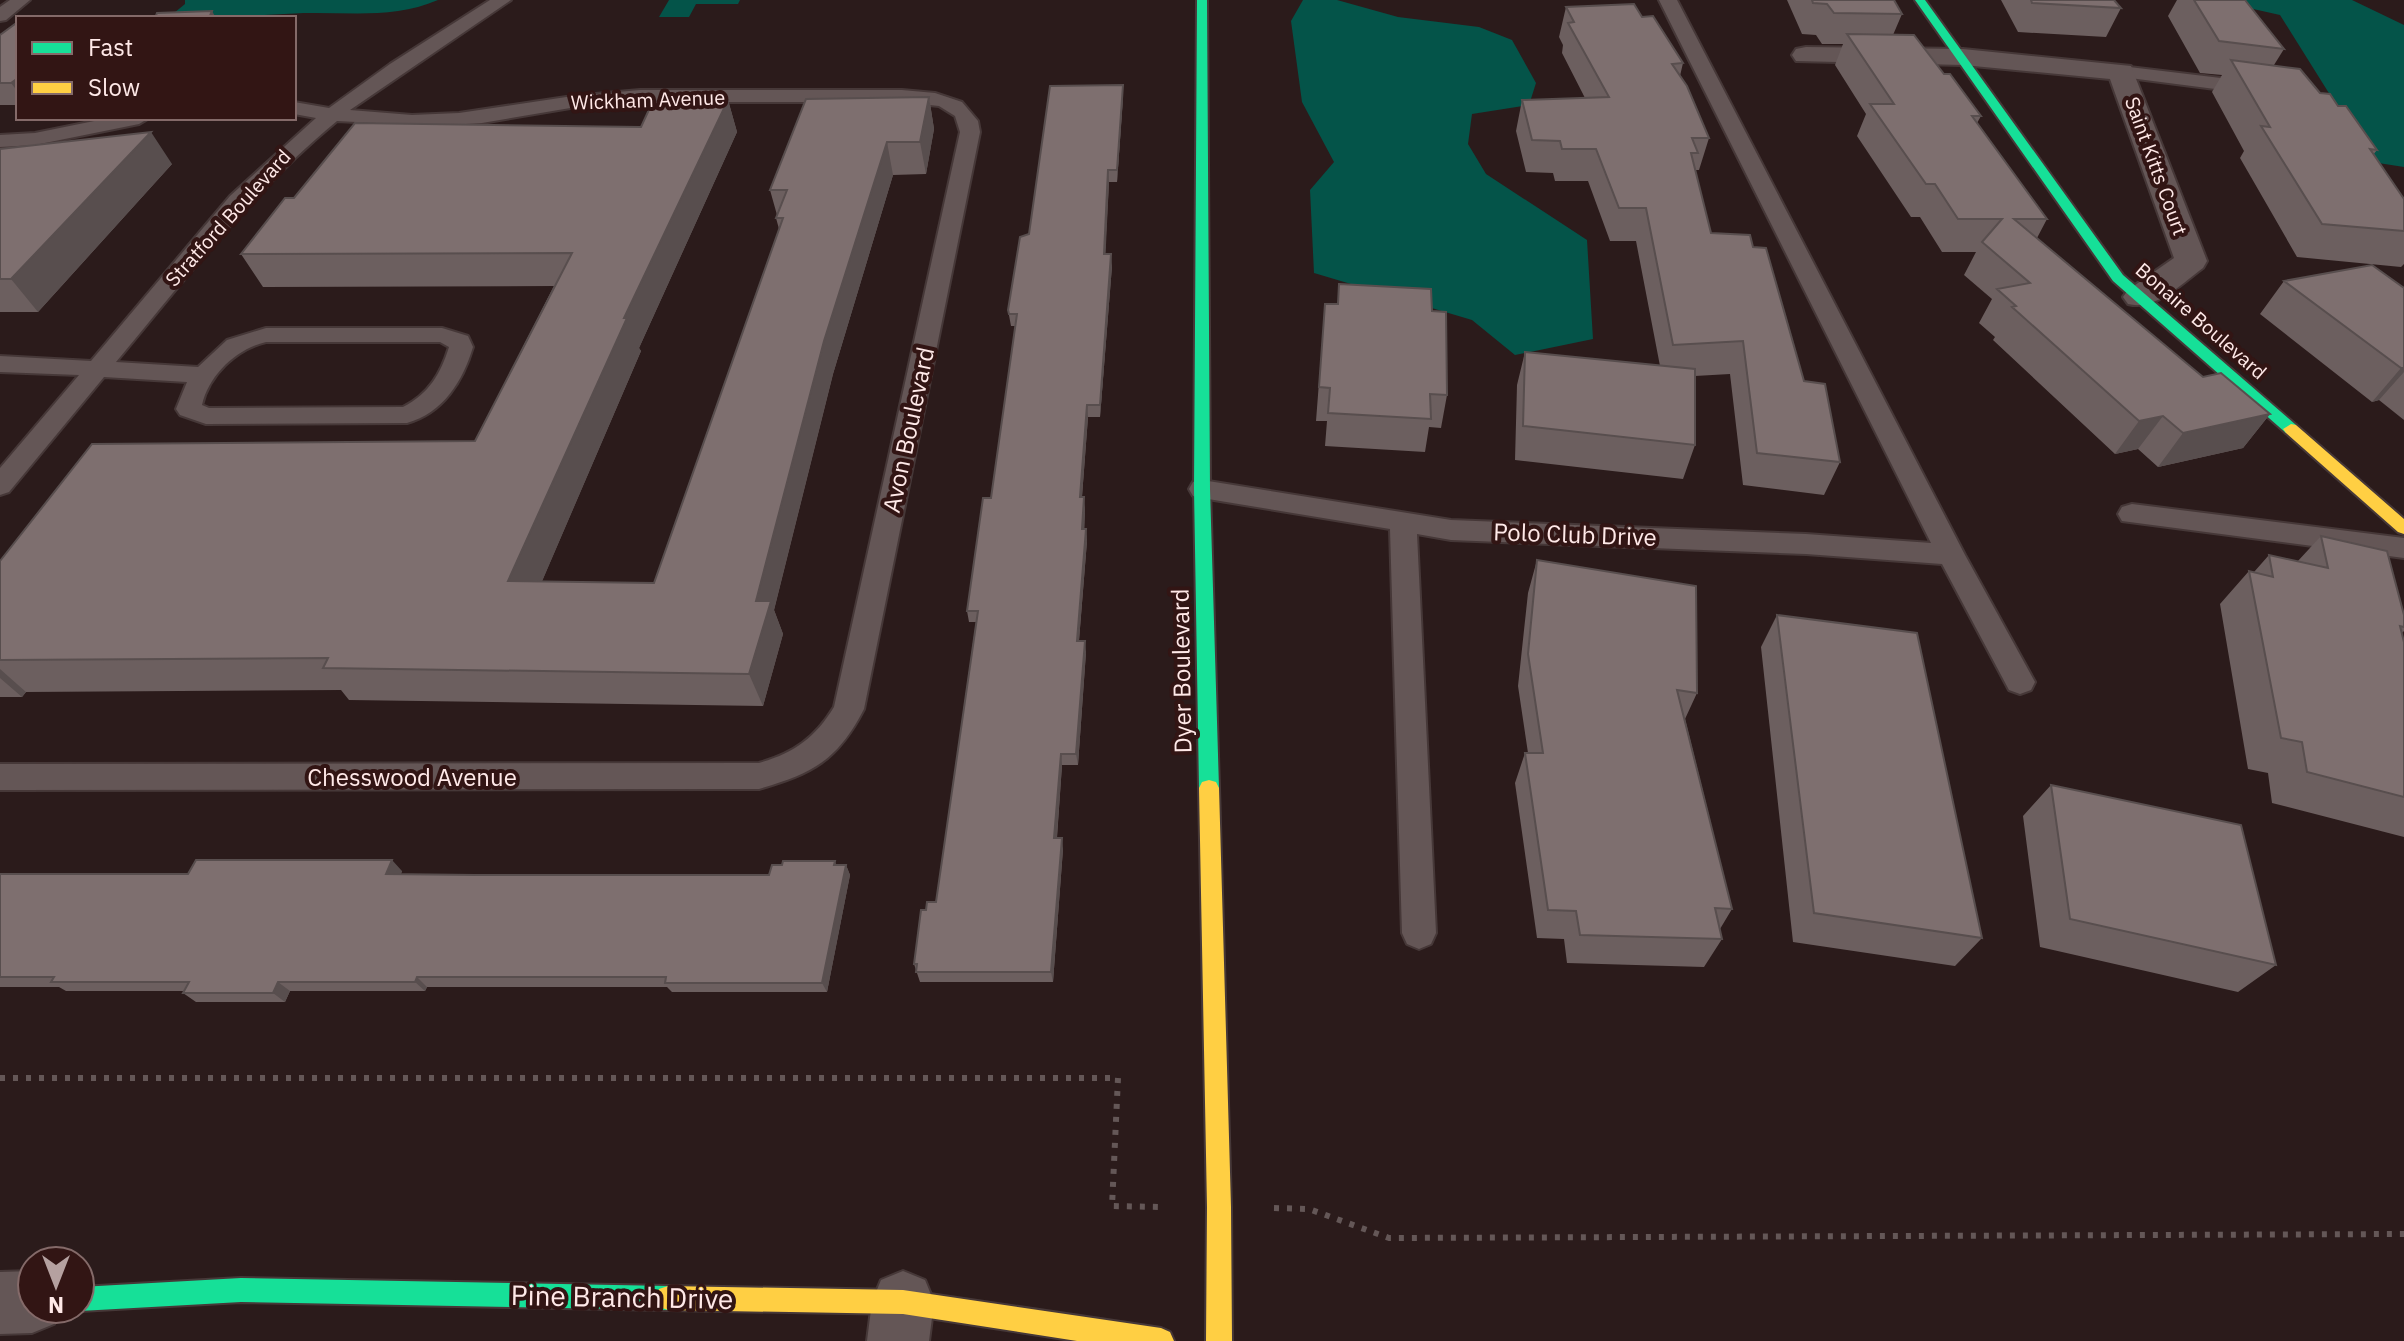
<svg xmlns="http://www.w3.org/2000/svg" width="2404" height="1341" font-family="'IBM Plex Sans',sans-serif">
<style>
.water{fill:#045449}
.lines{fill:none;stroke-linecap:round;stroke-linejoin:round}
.lane-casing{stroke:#463838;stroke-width:4}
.street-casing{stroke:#463838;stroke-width:4}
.fast-casing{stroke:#463838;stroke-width:4}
.slow-casing{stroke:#463838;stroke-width:4}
.path{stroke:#645757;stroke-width:6;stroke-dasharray:5 8;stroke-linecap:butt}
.lane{fill:#645656;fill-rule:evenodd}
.street{fill:#645656;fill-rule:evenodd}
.fast{fill:#16e098;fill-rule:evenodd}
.slow{fill:#ffcf43;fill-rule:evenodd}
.wall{fill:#6c5f5f}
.shaded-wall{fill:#584e4e}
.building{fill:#7e6f6f;stroke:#584e4e;stroke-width:2}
.labels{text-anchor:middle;stroke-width:8;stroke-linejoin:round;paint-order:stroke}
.far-street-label{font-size:20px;fill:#ffe9e8;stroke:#321514}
.street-label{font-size:24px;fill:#ffe9e8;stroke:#321514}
.near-street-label{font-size:28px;fill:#ffe9e8;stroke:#321514}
</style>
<rect width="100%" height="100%" fill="#2b1b1b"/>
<path class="water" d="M185 0H438C394 19 350 12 304 13 259 15 214 18 168 18L185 4Z
M669 0H740L738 4H696L689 17H659Z
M1303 0H1337L1398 17 1479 27 1512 40 1536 83 1529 105 1472 114 1468 144 1486 174 1587 240 1593 339 1515 355 1472 320 1314 273 1310 190 1334 162 1302 102 1291 21Z
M2213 0H2352L2404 25V167L2372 162 2280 15Z"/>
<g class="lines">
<defs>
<path id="lane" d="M10 0H30L6 20 0 21V7Z
M490 0H511L350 110 412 115 459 113 573 96 640 90H902L935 93 962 102 978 121 980 132 864 709C837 761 813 773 759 789L0 790V764L759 763C794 753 815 738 834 707L960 132 955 116 939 106 902 102H640L588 105 482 123 435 126 337 121C252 191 186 278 116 362L198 367 227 340 266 328H442L468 336 473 347C463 381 443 413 407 423L206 424 180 415 176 409 187 382 104 377 9 492 0 495V468L79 375 0 372V356L91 361 230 196 316 118 294 114V102L329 108 390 64ZM266 342H440L449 347C441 373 429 394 403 407L209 408 202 405C209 375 236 349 266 342Z
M1659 0H1677L1965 555 2035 682 2031 690 2020 694 2009 690 1942 564 1806 554 1451 540 1417 534 1436 933 1431 944 1419 949 1407 944 1402 933 1390 529 1202 498 1193 496 1189 489 1193 482 1202 480 1451 520 1806 534 1931 543Z
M2121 66 2254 82 2264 88 2254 94 2114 76 2112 72 2114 68Z
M109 118H149L139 124 35 145 0 147V135L35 133Z
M2132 504 2404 538V558L2122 521 2118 514 2122 507Z"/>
<path id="street" d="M1806 47 1963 49 2131 66 2207 261 2203 268C2181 284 2156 311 2128 304L2123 297 2128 290 2174 258 2110 79 1963 65 1796 61 1792 55 1796 49Z
M32 1271V1309H60L54 1324 32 1333 0 1334V1272Z
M903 1271 925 1280 934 1302 929 1341H867L872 1302 881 1280Z"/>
<path id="fast" d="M1197 0H1207L1210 489 1219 788 1216 794 1209 796 1202 794 1199 788 1194 489Z
M1915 0H1925L2123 275 2296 425V433H2286L2113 281Z
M241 1278 668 1286 677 1289 680 1298 677 1307 668 1310 241 1302 80 1311 74 1309H80V1287Z"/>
<path id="slow" d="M2291 424 2296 425 2404 519V534L2398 532 2286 433 2283 429Z
M1209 780 1216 782 1219 788 1231 1207 1232 1341H1206L1207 1207 1199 788 1202 782Z
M668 1286 903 1290 1161 1328 1170 1332 1174 1341H1077L903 1314 668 1310 659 1307 656 1298 659 1289Z"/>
</defs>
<use href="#lane" class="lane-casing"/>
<use href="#street" class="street-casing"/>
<use href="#fast" class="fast-casing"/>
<use href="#slow" class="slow-casing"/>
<path class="path" d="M0 1078H1118L1112 1206 1164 1207
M1274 1208 1309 1209 1389 1238 2404 1234"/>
<use href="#lane" class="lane"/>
<use href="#street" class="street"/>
<use href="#fast" class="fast"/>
<use href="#slow" class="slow"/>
</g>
<path class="wall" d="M1787 0H1894L1902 14 1893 35 1944 74 1981 116 1977 123 2047 219 2037 238 2203 377 2270 414 2243 448 2158 467 2138 449 2115 454 1993 340 1995 337 1979 323 1992 299 1964 275 1976 252H1942L1920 217H1911L1857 136 1866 114 1835 65 1843 44H1822L1816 35 1802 34Z
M2001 0H2114L2121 8 2106 37 2018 32Z
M2177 0H2245L2284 49 2274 65 2338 106 2377 150 2373 155 2404 199V264L2401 267 2297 257 2240 158 2244 151 2212 92 2222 75 2200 73 2168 16Z
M1566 7 1642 17 1683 63 1680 76 1709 138 1699 170H1695L1711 233 1753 247 1804 381 1840 462 1824 495 1743 485 1730 374 1695 376V445L1683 479 1515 460 1517 385 1525 352 1660 366 1636 241H1610L1588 181H1555L1553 173 1526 172 1516 131 1522 100 1585 98 1562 53 1563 45 1559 37Z
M18 24V105H0V35Z
M1123 85V97L1117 182H1109L1105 254 1112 266 1100 417H1088L1082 497 1085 509 1084 529H1086L1087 541 1079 641 1086 652 1078 765H1062L1057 838 1063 849 1053 982H920L914 964 926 910 936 902 976 622H969L967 611 991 498 1016 326H1011L1008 310 1029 234Z
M929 97 934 129 926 174 893 175 833 374 774 610 783 634 763 706 349 700 341 690 26 692 22 697H0V561L475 441 554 286 263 287 241 254 294 198 641 127 728 100 737 132 639 348 641 351 542 581 654 583 779 229 776 218 777 215 770 190Z
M0 149 172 164 38 312H0Z
M2284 281 2404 288V420L2379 400 2372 402 2260 314Z
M1325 304 1432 311 1447 395 1441 428 1429 427 1425 452 1325 446 1327 421H1316Z
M2321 536 2404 615V631L2402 633 2404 642V837L2272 803 2268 773 2248 769 2220 604 2249 571 2254 572 2269 555 2297 562Z
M1537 560 1697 693 1685 719 1732 909 1720 929 1722 939 1704 967 1567 963 1564 939 1537 938 1515 783 1525 753H1528L1518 686 1528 593Z
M1777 615 1982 938 1955 966 1793 942 1761 647Z
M2051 785 2276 965 2238 992 2040 947 2023 816Z
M835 861 836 865H846L850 875 827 992H672L667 987H427L425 991H290L285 1002H196L183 993 184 991H66L59 987H0V874H188L402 871 401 874 475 875H769Z"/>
<path class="shaded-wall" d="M212 11 216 18H209Z
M18 78V92L11 83Z
M1123 85V97L1117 182V170Z
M929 97 934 129 926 174 920 142Z
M728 100 737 132 639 348 641 351 528 614 508 581 624 318Z
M151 132 172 164 38 312 11 279Z
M887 142 893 175 833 374 774 610 783 634 763 706 749 674 756 601 824 341Z
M1108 170 1109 182 1105 266 1104 254Z
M1111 254 1112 266 1100 417V405Z
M2401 368H2404V372L2379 400 2372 402Z
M1087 405 1088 417 1081 509 1080 497Z
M2270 414 2243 448 2158 467 2183 433Z
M2163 416 2138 449 2115 454 2139 421Z
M1084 497 1085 509 1084 541 1082 529Z
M1086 529 1087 541 1078 652 1077 641Z
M1085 641 1086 652 1078 765 1076 754Z
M0 669 26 692 22 697 0 678Z
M1061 754 1062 765 1056 849 1054 838Z
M1062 838 1063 849 1053 982 1051 972Z
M392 860 402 871 396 884 386 874Z
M846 865 850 875 827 992 822 983Z
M417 977 427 987 425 991 415 982Z
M278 982 290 991 285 1002 273 993Z"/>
<path class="building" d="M1812 0H1894L1902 14 1834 13 1827 4 1813 3Z
M2031 0H2114L2121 8 2032 3Z
M2194 0H2245L2284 49 2219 41Z
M1634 4 1642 17 1653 16 1683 63 1672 64 1687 86 1709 138H1692L1698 153H1691L1711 233 1750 235 1753 247 1766 248 1804 381 1825 384 1840 462 1757 453 1743 341 1673 345 1646 208H1619L1596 149H1562L1560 141 1532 140 1522 100 1609 97 1568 23 1574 22 1566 7Z
M212 11 209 18H155L157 13Z
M15 24H18V78L11 83H0V35Z
M1847 34 1914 35 1944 74H1950L1981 116H1972L2047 219H2014L2203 377 2221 373 2270 414 2183 433 2163 416 2139 421 2012 307 2016 306 1997 289 2030 283 1982 242 2002 219H1958L1935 184H1926L1870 104H1894Z
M2231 60 2300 69 2320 93 2330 94 2338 106H2346L2377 150 2370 149 2404 199V231L2322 224 2261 126 2270 127Z
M1123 85 1117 170H1108L1104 254H1111L1100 405H1087L1080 497H1084L1082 529H1086L1077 641H1085L1076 754H1061L1054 838H1062L1051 972H916L917 964H914L921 910H926L927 902H936L978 611H967L983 498H991L1017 314H1009L1008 310 1020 237 1029 234 1050 86Z
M929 97 920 142H887L824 341 756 601H771L749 674 323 668 328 658 0 660V561L92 444 475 441 572 253 241 254 285 198H294L355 123 641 127 653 101 728 100 624 318H627L508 581 654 583 783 218H776L787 190H770L806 99Z
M151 132 11 279H0V149Z
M2372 265 2404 288V368H2401L2284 281Z
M1339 284 1431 289 1432 311 1446 312 1447 395 1430 394 1431 419 1328 413 1330 388 1319 387 1325 304H1338Z
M1525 352 1695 369V445L1523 426Z
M2321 536 2387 551 2404 615V627L2400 626 2404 642V797L2307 772 2302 742 2281 738 2249 571 2273 577 2269 555 2328 568Z
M1537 560 1696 586 1697 693 1677 690 1732 909 1715 908 1722 939 1580 935 1576 911 1548 910 1525 753H1543L1528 654Z
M1777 615 1917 633 1982 938 1814 913Z
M2051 785 2241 825 2276 965 2070 919Z
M196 860H392L386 874 475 875H769L772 865H782L783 861H835L834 865H846L822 983H665L666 977H417L415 982H278L273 993H183L189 982H51L54 977H0V874H188Z"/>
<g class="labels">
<g class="far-street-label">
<text transform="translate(648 100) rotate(-2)" y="7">Wickham Avenue</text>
<text transform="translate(2156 166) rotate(70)" y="7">Saint Kitts Court</text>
<text transform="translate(228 218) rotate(-48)" y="7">Stratford Boulevard</text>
<text transform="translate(2201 321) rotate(41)" y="7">Bonaire Boulevard</text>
</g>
<g class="street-label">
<text transform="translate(909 430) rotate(-78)" y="8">Avon Boulevard</text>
<text transform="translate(1575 535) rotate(2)" y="8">Polo Club Drive</text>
<text transform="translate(1182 671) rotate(-91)" y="8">Dyer Boulevard</text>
<text x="412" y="786">Chesswood Avenue</text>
</g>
<g class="near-street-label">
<text transform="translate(622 1297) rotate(1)" y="10">Pine Branch Drive</text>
</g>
</g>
<rect x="16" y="16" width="280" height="104" fill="#321514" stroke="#846a69" stroke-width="2"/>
<rect x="32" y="42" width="40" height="12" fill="#16e098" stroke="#846a69" stroke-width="2"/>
<text x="88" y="56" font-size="24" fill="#ffe9e8">Fast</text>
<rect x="32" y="82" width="40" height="12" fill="#ffcf43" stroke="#846a69" stroke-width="2"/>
<text x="88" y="96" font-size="24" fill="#ffe9e8">Slow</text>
<g transform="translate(56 1285) rotate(180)"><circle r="38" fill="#321514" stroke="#846a69" stroke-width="2"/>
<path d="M0-6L14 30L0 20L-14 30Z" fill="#b5a1a0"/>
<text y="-12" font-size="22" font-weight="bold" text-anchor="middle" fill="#ffe9e8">N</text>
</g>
</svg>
